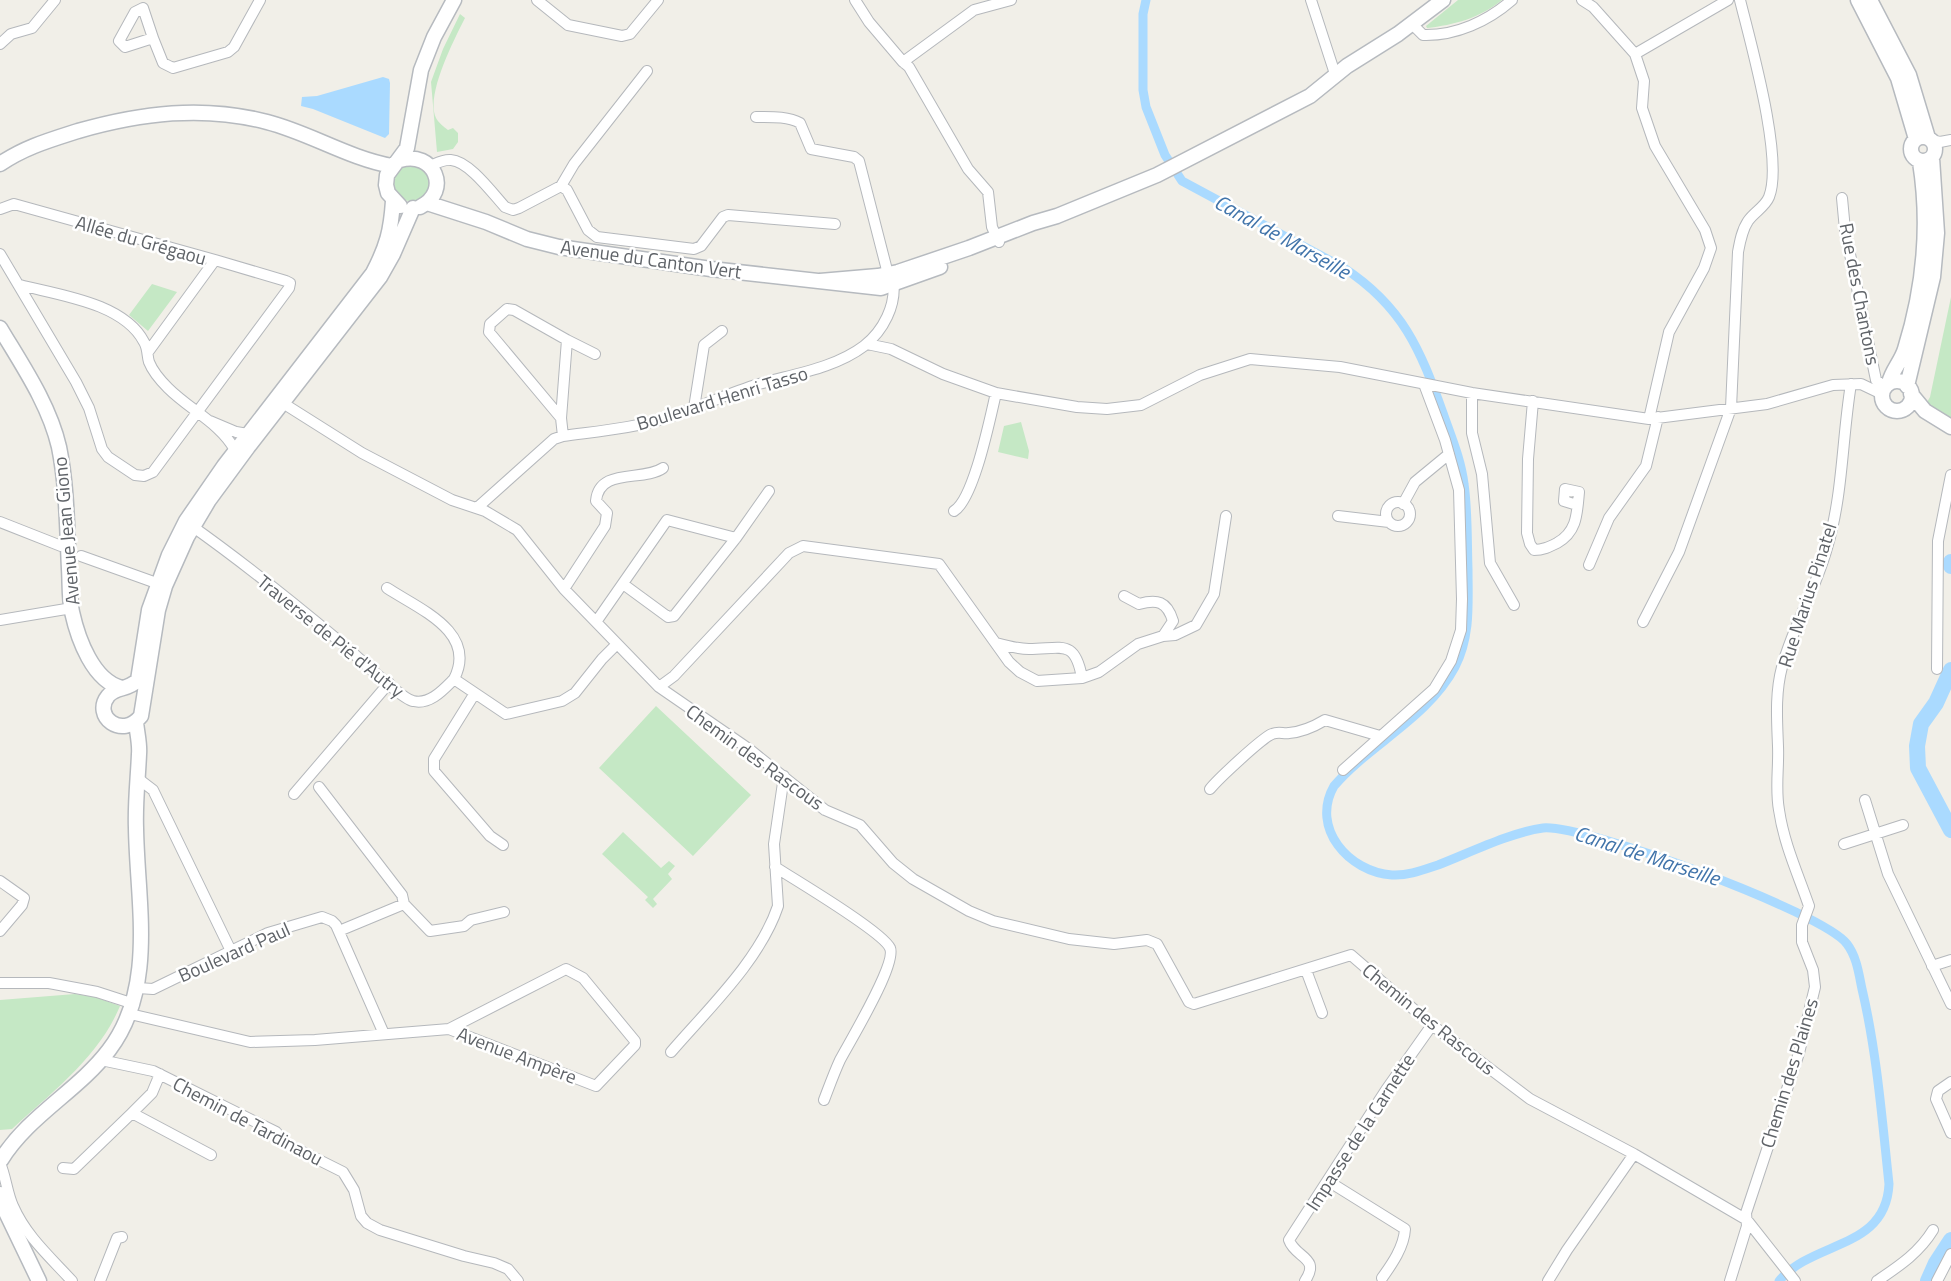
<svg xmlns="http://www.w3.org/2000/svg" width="1951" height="1281" font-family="'Titillium Web',sans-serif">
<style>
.green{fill:#c5e8c5}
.water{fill:#aadaff}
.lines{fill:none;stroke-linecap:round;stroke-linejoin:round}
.canal{stroke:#aadaff;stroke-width:9}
.river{stroke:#aadaff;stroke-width:16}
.street-casing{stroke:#b5b8bc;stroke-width:12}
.secondary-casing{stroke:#b6babf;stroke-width:17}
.street{stroke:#fff;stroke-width:10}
.secondary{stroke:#fff;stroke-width:14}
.labels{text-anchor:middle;stroke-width:5;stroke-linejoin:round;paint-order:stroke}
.street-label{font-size:19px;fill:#5f6368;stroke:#fff}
.water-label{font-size:21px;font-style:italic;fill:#4174aa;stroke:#fff}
</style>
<rect width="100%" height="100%" fill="#f1efe8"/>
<path class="green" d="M1458 0H1502C1480 18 1454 25 1427 28L1426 26Z
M460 14 465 18C455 38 425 95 436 118 438 122 444 127 448 130L453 128 458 133V142L453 149 437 152 431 82 443 49Z
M393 183a18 18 0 1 1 36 0a18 18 0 1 1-36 0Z
M152 284 177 292 148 331 129 315Z
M1951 297V419L1926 404 1930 397Z
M1021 422 1029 451 1028 459 998 452 1004 426Z
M656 706 751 795 693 856 599 768Z
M623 832 661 868 669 861 675 866 668 874 672 879 653 899 657 904 653 908 645 900 648 897 602 854Z
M75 994 95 997 120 1006C99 1057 51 1093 12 1129L0 1130V1000Z"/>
<path class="water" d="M383 77 389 79 390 83 389 134 385 138 313 109 301 106 302 97 317 96Z"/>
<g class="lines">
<path class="canal" d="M1146 0 1143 14V90L1146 107 1165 155 1182 181 1344 268C1403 307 1420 349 1443 413 1451 436 1461 459 1464 484 1468 512 1467 541 1468 569 1468 603 1471 636 1455 667 1428 718 1370 744 1334 786 1310 828 1349 872 1392 875 1408 876 1423 870 1438 865 1469 853 1512 832 1543 828 1584 824 1823 912 1847 944 1857 957 1859 975 1862 989 1877 1053 1882 1119 1889 1184 1886 1250 1813 1240 1779 1281"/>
<path class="river" d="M1951 562V566
M1951 670 1936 703 1921 724 1917 746 1918 768 1951 830
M1928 1281 1936 1263 1951 1240"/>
<defs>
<path id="street" d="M537 0 568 25 622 36 630 34 658 0
M855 0 869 22 903 62
M1311 0 1336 77
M1582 0 1593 7 1635 54 1644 81 1642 108 1655 146 1705 230 1711 248 1704 268 1669 332 1649 419
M143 8 153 38 125 47 119 41 135 12Z
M1412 24 1423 35C1456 36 1488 21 1512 0
M153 38 163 63 173 68 228 52 234 47 260 0
M0 44 11 34 32 28 55 0
M1635 54 1728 0
M756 117C770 117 788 116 800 123L811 149 854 157 859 161 888 274
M1931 140 1940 142 1951 140
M430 166C437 163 444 159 451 160 469 161 493 194 505 207L513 210 519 208 561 186 574 164 647 71
M561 186 567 190 588 230 597 237 694 249 701 246 723 217 728 215 835 224
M1842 198 1845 230 1876 380 1885 387
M0 209 14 204 215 260 148 352
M999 242 992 227 988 192 968 169 909 67 903 62 974 10 1011 0
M0 254 76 382 89 408 102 449 108 457 135 475 144 476 153 472 289 288 290 283 286 281 215 260
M20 285C59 295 124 303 144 342 148 348 147 356 149 362 153 372 162 382 168 388 190 410 220 423 235 450L239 449
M567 340 595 354
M867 344 891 349 943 374 996 393 1077 407 1107 409 1141 405 1200 375 1250 359 1340 367 1472 393 1649 419 1767 404 1833 385 1861 384 1882 394
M1472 393V433L1482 474 1490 563 1514 605
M278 400 362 453 452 500 485 511 517 530 564 589 659 687 749 749 825 810 860 825 893 863 913 879 969 911 993 921 1069 939 1114 944 1147 940 1157 944 1189 1002 1194 1004 1351 955 1432 1025 1530 1099 1634 1154 1747 1220 1795 1281
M1533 401 1528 459 1527 533 1530 544 1534 550C1543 550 1549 547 1557 543 1577 532 1577 514 1579 492L1565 489 1564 501 1577 505
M694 408 704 345 722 331
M561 418 489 332 490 324 507 309 514 310 567 340 561 418 563 436
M210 421 236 432 248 434V438
M1386 514a12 12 0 1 1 24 0a12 12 0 1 1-24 0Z
M1403 504 1415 482 1449 454
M478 507 554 439 563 436C599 431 635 428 669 417 699 408 728 393 759 384 794 374 835 368 864 346 883 331 897 305 893 280
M954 511C974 499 990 418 996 393
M1338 516 1389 522
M0 522 61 546
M189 524C240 560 290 600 338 640 352 651 401 699 413 701 430 705 443 690 454 679L506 714 562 701 575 693 602 659 617 644
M81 556 162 585
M1589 565 1609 518 1646 466 1658 417
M623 584 668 617 674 616 736 538 769 491
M387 588C419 609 478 632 454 679
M564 589 605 526 607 513 596 501C599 467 643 482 663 468
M1124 596 1139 604C1157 599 1167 601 1173 621L1163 636
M0 620 66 609
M596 622 667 520 736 538
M1643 622 1679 552 1731 408 1738 252C1740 241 1742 230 1748 221 1754 212 1765 207 1769 197 1784 159 1750 41 1740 0
M996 643C1007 646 1018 649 1029 649 1061 649 1075 638 1082 678
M1937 669 1938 541 1951 475
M659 687 674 676 789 553 803 546 939 564 1009 662 1020 672 1037 681 1082 678 1099 672 1138 644 1163 636 1175 635 1196 625 1214 594 1226 516
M475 693 434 759V771L490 836 503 845
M1343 770 1434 689 1451 661 1461 630 1462 599 1459 490 1445 440 1424 384
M136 777 153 790 231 951
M319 787 402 895 404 904
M1210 789C1218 779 1262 738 1272 734 1279 731 1283 734 1289 733 1301 732 1315 726 1325 720L1380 736
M294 794 389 683
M1865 800 1888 874 1951 1004
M1844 844 1903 825
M775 867C794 879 883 932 890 948 897 964 850 1041 840 1060 834 1073 829 1087 824 1100
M0 881 24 898 22 905 0 931
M339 931 404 904 430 931 464 926 471 920 504 912
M1932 966 1951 960
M1306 970 1322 1013
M0 983H49L97 992 134 1004
M138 988 153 989 268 933 322 917 332 921 336 925 384 1034
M130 1014 250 1042 315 1040 449 1029 566 969 583 978 635 1041V1045L596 1086 449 1029
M671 1052C708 1009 760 960 778 906L774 844 784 776
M101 1060 153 1071 276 1132 287 1144 343 1172 354 1190 361 1216 367 1223 380 1230 464 1256 494 1263 508 1269 518 1281
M160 1074 152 1093 132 1113 211 1155
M1951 1082 1938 1091 1936 1099 1951 1133
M0 1163C6 1177 7 1193 13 1206 26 1236 50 1257 72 1281
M63 1168 74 1169 132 1113
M1328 1181 1405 1229C1404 1247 1392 1264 1382 1278
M100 1281 117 1238 122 1237
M1305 1281C1321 1257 1295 1258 1289 1240L1386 1090 1432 1025
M1548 1281 1567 1250 1634 1154
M1730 1281 1747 1226 1746 1213 1799 1053 1815 987 1813 970 1802 942V925L1809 906C1798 874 1784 844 1779 810 1775 788 1779 768 1778 746 1777 720 1775 693 1782 667 1793 626 1816 589 1827 548 1843 495 1842 438 1851 384
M1877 1281C1899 1266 1919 1253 1933 1230
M1937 1281 1951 1254"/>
<path id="secondary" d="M1858 0 1898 78 1916 139
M1870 0 1909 75 1928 138
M1911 149a12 12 0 1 1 24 0a12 12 0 1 1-24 0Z
M400 160C434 150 452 191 420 207
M0 164C25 147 50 140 78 131 141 113 203 105 267 122 310 133 348 158 392 166
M393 201C391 231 387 246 373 273L224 466 186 521 169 555 149 610 138 680C127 691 116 686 108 696 92 716 122 740 141 716L158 610 165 586 187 537 209 500 248 447 380 277 393 254 413 208
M427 203 486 222 527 239 559 247 711 269 881 288 940 267
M400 206 388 193 386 185 387 175 407 148 421 70 434 37 454 0
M820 281 878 276 898 272 969 248 1033 223 1057 216 1157 175 1310 96 1347 66 1398 34 1443 0
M0 328C22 365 49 404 59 447 67 486 67 529 69 569 70 583 69 598 72 612 78 639 93 681 122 688
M1882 396a15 15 0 1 1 30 0a15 15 0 1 1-30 0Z
M1889 383C1892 370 1901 362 1905 349 1924 288 1930 225 1920 162
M1907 386 1933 277 1937 233 1932 158
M1911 394 1925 411 1951 427
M1 1160C29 1115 78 1091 109 1050 157 987 137 902 136 828 135 803 138 779 139 754 140 744 137 733 136 722
M0 1194 1 1202 39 1281"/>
</defs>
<use href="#street" class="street-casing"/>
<use href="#secondary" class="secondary-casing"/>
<use href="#street" class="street"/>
<use href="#secondary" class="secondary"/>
</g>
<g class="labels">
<g class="street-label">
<text transform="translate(141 240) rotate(16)" y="7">Allée du Grégaou</text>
<text transform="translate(651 259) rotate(8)" y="7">Avenue du Canton Vert</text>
<text transform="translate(1860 294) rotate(79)" y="7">Rue des Chantons</text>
<text transform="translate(722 398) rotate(-17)" y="7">Boulevard Henri Tasso</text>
<text transform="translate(66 531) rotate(-95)" y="7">Avenue Jean Giono</text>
<text transform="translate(1807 595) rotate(-72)" y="7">Rue Marius Pinatel</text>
<text transform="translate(331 636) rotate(39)" y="7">Traverse de Pié d'Autry</text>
<text transform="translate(755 757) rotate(36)" y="7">Chemin des Rascous</text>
<text transform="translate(234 952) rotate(-24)" y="7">Boulevard Paul</text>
<text transform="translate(1429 1019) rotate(39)" y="7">Chemin des Rascous</text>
<text transform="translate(517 1055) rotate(21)" y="7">Avenue Ampère</text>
<text transform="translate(1789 1073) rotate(-73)" y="7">Chemin des Plaines</text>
<text transform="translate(248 1121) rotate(28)" y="7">Chemin de Tardinaou</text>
<text transform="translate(1360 1132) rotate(-57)" y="7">Impasse de la Carnette</text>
</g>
<g class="water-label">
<text transform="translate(1282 237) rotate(29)" y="7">Canal de Marseille</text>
<text transform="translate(1647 856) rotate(18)" y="7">Canal de Marseille</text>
</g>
</g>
</svg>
